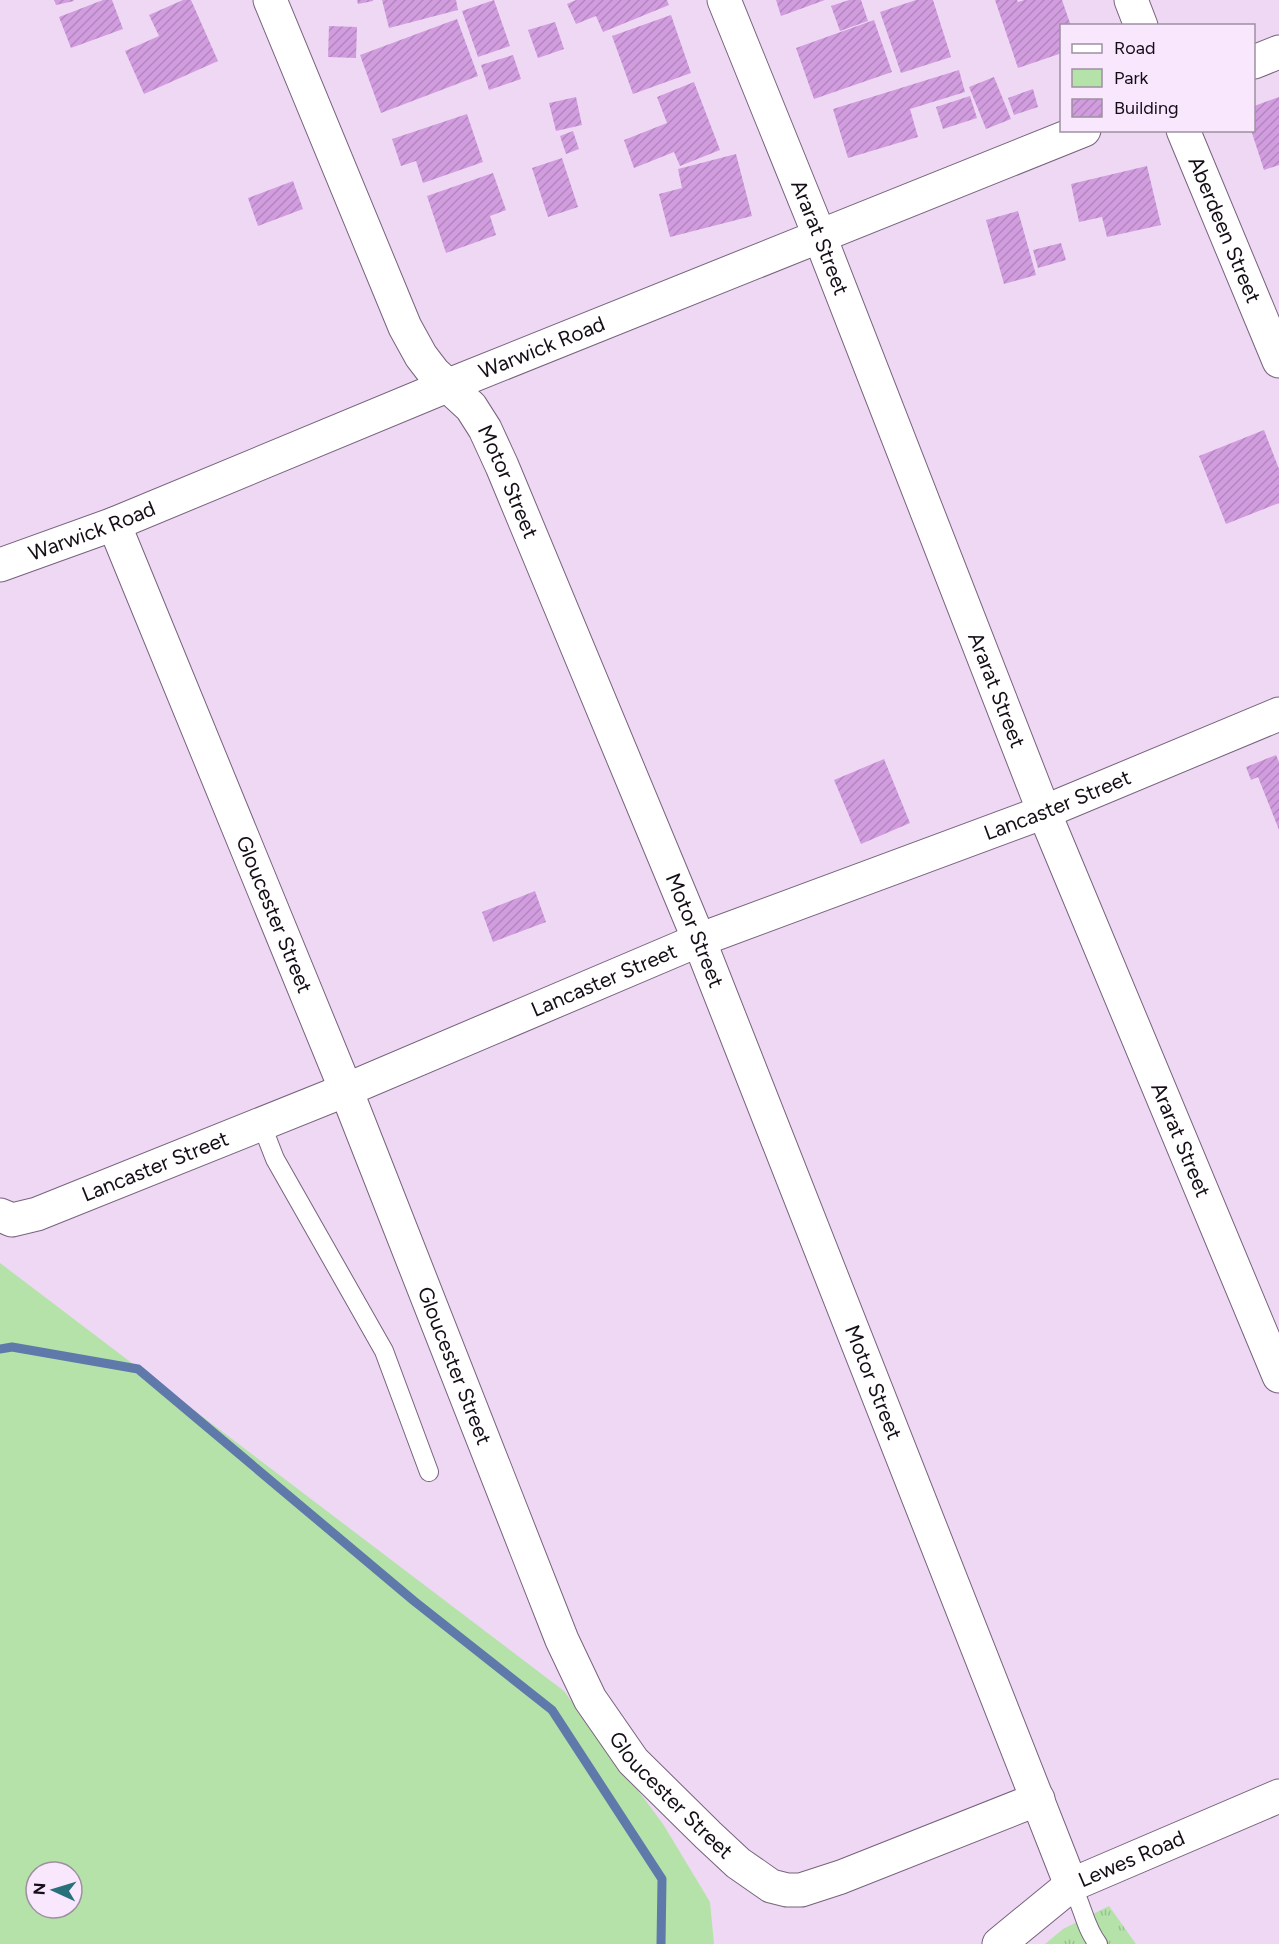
<svg xmlns="http://www.w3.org/2000/svg" width="1279" height="1944" font-family="Figtree,sans-serif">
<style>
.green{fill:#b4e2a9;fill-rule:evenodd}
.park{fill:url(#park-tufts)}
.lines{fill:none;stroke-linecap:round;stroke-linejoin:round}
.stream{stroke:#6079ab;stroke-width:9}
.building{fill:url(#building-hatch)}
.service-casing{stroke:#77637c;stroke-width:20}
.minor-casing{stroke:#77637c;stroke-width:35}
.tertiary-casing{stroke:#77637c;stroke-width:35}
.service{stroke:#fff;stroke-width:18}
.minor{stroke:#fff;stroke-width:33}
.tertiary{stroke:#fff;stroke-width:33}
.labels{text-anchor:middle;stroke-width:4.5;stroke-linejoin:round;paint-order:stroke}
.street-label{font-size:21px;fill:#150e17;stroke:#f9e7fd}
</style>
<defs>
<pattern id="park-tufts" width="24" height="20" patternUnits="userSpaceOnUse" patternTransform="scale(1.5)"><rect width="24" height="20" fill="#b4e2a9"/><path d="M3 7l-1-3M5 7V3M7 7l1-3M15 17l-1-3M17 17v-4M19 17l1-3" fill="none" stroke="#9ac191"/></pattern>
<pattern id="building-hatch" width="6" height="6" patternUnits="userSpaceOnUse" patternTransform="scale(1.5)"><rect width="6" height="6" fill="#d29ddf"/><path d="M-1 1l2-2M0 6l6-6M5 7l2-2" fill="none" stroke="#b386bf"/></pattern>
</defs>
<rect width="100%" height="100%" fill="#eed8f4"/>
<path class="green" d="M0 1263 564 1691 663 1824 710 1902 714 1944H0ZM36 1872H72V1908H36Z"/>
<path class="park" d="M1109 1906 1136 1944H1045L1063 1929Z"/>
<g class="lines">
<path class="stream" d="M0 1349 12 1347 138 1369 414 1601 552 1710 662 1879 661 1944"/>
</g>
<path class="building" d="M54 0H73L74 1 56 5Z
M103 0H112L123 29 71 48 59 17Z
M183 0H191L218 61 144 94 125 51 159 36 149 15Z
M357 0H373V1L358 4Z
M382 0H456L458 10 389 28Z
M494 0 510 46 478 57 462 11Z
M576 0H667L669 5 603 32 596 16 576 24 567 4Z
M776 0H825L781 16Z
M849 0H861L868 21 840 31 831 6Z
M916 0H933L951 57 901 73 880 12Z
M995 0H1017L1018 2 1024 0H1062L1071 26H1062V53L1018 68Z
M671 15 691 73 633 94 612 36Z
M457 19 478 76 381 113 360 55Z
M874 20 892 72 814 99 796 48Z
M555 22 564 49 538 58 528 30Z
M329 26 357 27 356 58 328 57Z
M513 55 521 79 489 90 481 65Z
M959 70 965 92 910 109 918 137 848 158 833 109Z
M994 77 1011 119 986 129 969 87Z
M694 82 720 150 680 166 674 152 634 168 624 140 667 123 657 97Z
M1033 89 1038 107 1014 115 1008 98Z
M970 96 977 118 943 129 936 107Z
M576 97 582 125 556 131 549 103Z
M1279 97V165L1264 170 1251 130H1254V106Z
M467 114 483 162 423 183 416 161 401 166 392 139Z
M573 131 579 149 566 154 560 136Z
M736 154 752 216 670 237 659 194 682 188 678 169Z
M562 158 578 207 548 217 532 168Z
M1147 166 1161 225 1107 237 1102 217 1079 222 1071 184Z
M493 173 506 210 490 216 496 235 446 253 427 196Z
M293 181 303 209 258 226 248 198Z
M1018 211 1036 275 1004 284 986 220Z
M1061 243 1066 260 1038 268 1033 250Z
M1264 430 1279 469V503L1226 524 1199 456Z
M1276 755 1279 762V830L1258 777 1251 780 1246 767Z
M884 759 910 823 861 844 834 780Z
M535 891 546 922 493 942 482 912Z"/>
<g class="lines">
<defs>
<path id="service" d="M261 1123 275 1159 384 1351 429 1472
M1071 1885C1083 1905 1084 1926 1098 1944"/>
<g id="minor">
<path id="s1" d="M270 0 405 327 421 356 434 373 471 407 485 429 502 466 699 940 1071 1885"/>
<path id="s2" d="M724 0 820 237 1044 812 1279 1376"/>
<path d="M1131 0 1141 26"/>
<path d="M1254 62 1279 52"/>
<path id="s3" d="M1183 130 1279 361"/>
<path id="s4" d="M114 524 346 1090 562 1640 590 1699 633 1761 708 1835 738 1863 771 1886 787 1890H801L841 1877 1038 1799"/>
<path id="s5" d="M0 565 114 524 449 385 1084 130"/>
<path id="s6" d="M0 1215 12 1220 37 1214 346 1090 699 940 1044 812 1279 714"/>
</g>
<g id="tertiary">
<path id="s7" d="M999 1944 1071 1885 1279 1796"/>
</g>
</defs>
<use href="#service" class="service-casing"/>
<use href="#minor" class="minor-casing"/>
<use href="#tertiary" class="tertiary-casing"/>
<use href="#service" class="service"/>
<use href="#minor" class="minor"/>
<use href="#tertiary" class="tertiary"/>
</g>
<g class="labels">
<g class="street-label">
<text dy="7" stroke="none"><textPath href="#s3" startOffset="108">Aberdeen Street</textPath></text>
<text dy="7" stroke="none"><textPath href="#s2" startOffset="256">Ararat Street</textPath></text>
<text dy="7" stroke="none"><textPath href="#s5" startOffset="584">Warwick Road</textPath></text>
<text dy="7" stroke="none"><textPath href="#s1" startOffset="542">Motor Street</textPath></text>
<text dy="7" stroke="none"><textPath href="#s5" startOffset="98">Warwick Road</textPath></text>
<text dy="7" stroke="none"><textPath href="#s2" startOffset="742">Ararat Street</textPath></text>
<text dy="7" stroke="none"><textPath href="#s6" startOffset="1138">Lancaster Street</textPath></text>
<text dy="7" stroke="none"><textPath href="#s4" startOffset="422">Gloucester Street</textPath></text>
<text dy="7" stroke="none"><textPath href="#s1" startOffset="1028">Motor Street</textPath></text>
<text dy="7" stroke="none"><textPath href="#s6" startOffset="652">Lancaster Street</textPath></text>
<text dy="7" stroke="none"><textPath href="#s2" startOffset="1228">Ararat Street</textPath></text>
<text dy="7" stroke="none"><textPath href="#s6" startOffset="166">Lancaster Street</textPath></text>
<text dy="7" stroke="none"><textPath href="#s4" startOffset="908">Gloucester Street</textPath></text>
<text dy="7" stroke="none"><textPath href="#s1" startOffset="1514">Motor Street</textPath></text>
<text dy="7" stroke="none"><textPath href="#s4" startOffset="1394">Gloucester Street</textPath></text>
<text dy="7" stroke="none"><textPath href="#s7" startOffset="159">Lewes Road</textPath></text>
</g>
</g>
<rect x="1060" y="24" width="195" height="108" fill="#f9e7fd" stroke="#9e90a1" stroke-width="1.5"/>
<rect x="1072" y="44" width="30" height="9" fill="#ffffff" stroke="#9e90a1" stroke-width="1.5"/>
<text x="1114" y="54" font-size="18" fill="#150e17">Road</text>
<rect x="1072" y="69" width="30" height="18" fill="#b4e2a9" stroke="#9e90a1" stroke-width="1.5"/>
<text x="1114" y="84" font-size="18" fill="#150e17">Park</text>
<rect x="1072" y="99" width="30" height="18" fill="url(#building-hatch)" stroke="#9e90a1" stroke-width="1.5"/>
<text x="1114" y="114" font-size="18" fill="#150e17">Building</text>
<g transform="translate(54 1890) rotate(274)"><circle r="28" fill="#f9e7fd" stroke="#9e90a1" stroke-width="1.5"/>
<path d="M0-4.5L10 22L0 15L-10 22Z" fill="#28717a"/>
<text y="-9" font-size="16" font-weight="bold" text-anchor="middle" fill="#150e17">N</text>
</g>
</svg>
